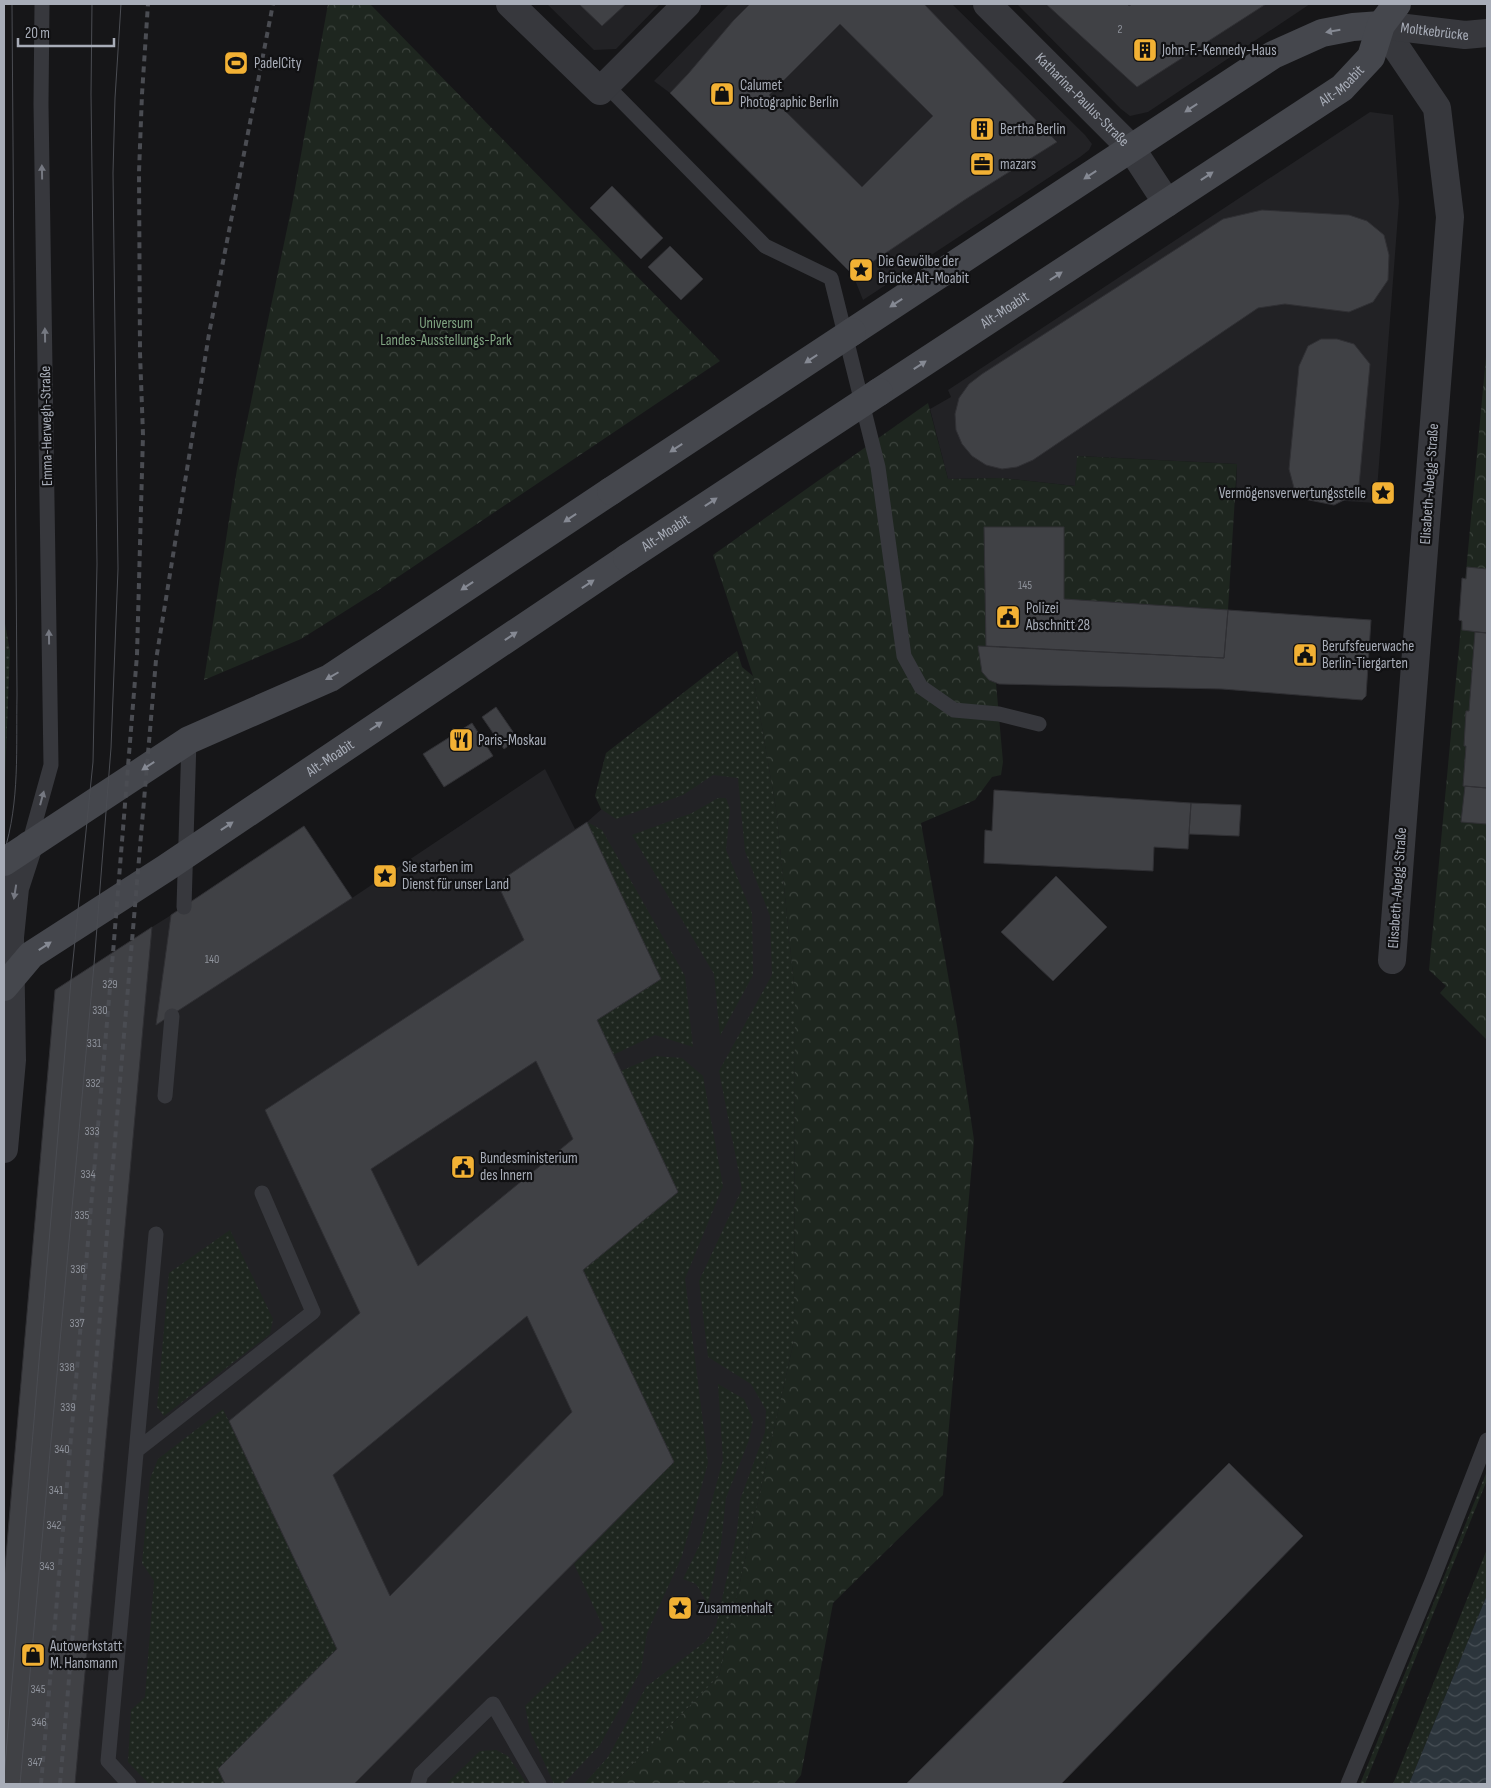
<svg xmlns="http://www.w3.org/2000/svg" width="1491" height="1788" font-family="'Sofia Sans Condensed',sans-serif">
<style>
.built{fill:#222225}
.grass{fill:url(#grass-dots)}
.park{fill:url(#park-crowns)}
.water{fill:url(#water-waves)}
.building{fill:#404145;stroke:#303034;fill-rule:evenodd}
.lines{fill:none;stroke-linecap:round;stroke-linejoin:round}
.lane{stroke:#37383d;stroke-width:15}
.street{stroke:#37383d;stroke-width:28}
.secondary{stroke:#45474d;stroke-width:28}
.tram{stroke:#4a4c52;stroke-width:1}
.rail{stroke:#4a4c52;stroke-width:4;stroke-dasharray:6 5;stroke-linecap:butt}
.secondary-bridge{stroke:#45474d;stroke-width:28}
.oneway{fill:#858993}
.oneway2{fill:#757881}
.labels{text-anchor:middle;stroke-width:4.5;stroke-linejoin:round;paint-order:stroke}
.number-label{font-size:12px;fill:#8e929b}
.street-label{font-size:15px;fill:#a8adb8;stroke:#111113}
.poi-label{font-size:15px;fill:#a8adb8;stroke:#111113;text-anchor:start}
.park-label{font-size:15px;fill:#7fa381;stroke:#111113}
</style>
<defs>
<pattern id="grass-dots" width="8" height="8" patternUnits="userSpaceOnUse" patternTransform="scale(1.25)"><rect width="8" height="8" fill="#1e261f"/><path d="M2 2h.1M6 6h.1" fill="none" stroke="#3c433d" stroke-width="1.8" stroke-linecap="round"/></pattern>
<pattern id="park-crowns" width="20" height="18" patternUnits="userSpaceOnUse" patternTransform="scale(1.25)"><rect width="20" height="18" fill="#1e261f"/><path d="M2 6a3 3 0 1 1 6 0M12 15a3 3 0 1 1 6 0" fill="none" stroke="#3c433d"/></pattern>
<pattern id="water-waves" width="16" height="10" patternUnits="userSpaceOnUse" patternTransform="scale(1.25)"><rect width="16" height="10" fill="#2c353c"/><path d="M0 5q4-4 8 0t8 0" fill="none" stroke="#485056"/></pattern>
</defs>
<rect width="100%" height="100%" fill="#161618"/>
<path class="built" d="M547 4H660L616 49 594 50Z
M729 4H952L1085 135 1092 144 1089 150 1080 157 863 300 853 275 670 93 654 81Z
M1017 4H1310L1148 112 1130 116 1121 109Z
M1370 112 1393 115 1399 202 1376 503 1236 494 1237 464 1078 456 1075 486 1001 478 948 479 930 409 951 397 948 390Z
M753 676 776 809 795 995 794 1340 719 1676 613 1784H75L152 927 184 907 352 898 545 769 575 829 587 822Z"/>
<path class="grass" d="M4 618 10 651 4 803Z
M737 651 742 667 753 676 776 809 795 995 794 1340 719 1676 613 1784H584L608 1757 646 1687 706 1641 716 1626 737 1532 740 1500 765 1432 766 1410 751 1384 708 1357 699 1281 742 1189 719 1071 772 975 770 916 745 851 738 778 713 775 683 795 616 819 601 809 595 796 606 753Z
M718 798H726L730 810 726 850 752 913 753 975 720 1036 714 974 632 835 692 813Z
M587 822 602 830 685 976 693 1047 655 1035 613 1055 597 1020 661 979Z
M655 1056 682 1058 703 1076 723 1186 685 1279 708 1463 682 1556 647 1633 641 1670 600 1745 563 1784H554L530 1731 525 1706 604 1629 574 1564 674 1462 583 1270 677 1192 621 1071Z
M230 1230 273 1319 270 1334 164 1416 157 1407 169 1273Z
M718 1384 744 1399 753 1420 749 1440 726 1498 721 1544 708 1604 696 1584 683 1579 700 1544 723 1460Z
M223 1409 337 1649 218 1769 225 1784H149L128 1762 131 1710 145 1697 154 1581 142 1563 150 1479 158 1459Z
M1487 1471V1480L1365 1784H1360Z
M1487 1549V1595L1409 1784H1393Z
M496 1750 508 1756 527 1784H446L480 1751Z"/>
<path class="park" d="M328 4H370L720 361 377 591 301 639 204 680 237 469 292 205Z
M1487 346V1040L1440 993 1446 986 1429 970Z
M928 403 948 479 1001 478 1075 486 1077 456 1237 464 1228 610 1064 599V527H984L986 646H978L989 680 996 683 1003 762 1001 775 992 777 975 800 921 823 957 1026 974 1140 943 1495 833 1603 801 1775 794 1784H613L719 1676 794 1340 795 995 776 809 753 676 713 555Z"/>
<path class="water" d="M1487 1595V1784H1409Z"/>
<path class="building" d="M579 4H626L602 26Z
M750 4H924L1057 142 966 199 853 275 670 93 688 74 733 21ZM840 24 933 116 862 187 769 95Z
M1046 4H1127L1129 6 1132 4H1266L1137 87Z
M612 186 663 238 641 259 590 208Z
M1262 210 1349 215 1367 221 1384 235 1389 255 1388 280 1373 302 1349 312 1285 304 1258 308 1033 460 1017 467 1002 469 986 465 972 456 962 444 956 430 955 414 959 398 969 384 982 374 1223 219Z
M670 246 703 279 681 300 648 267Z
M1321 339H1337L1354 344 1370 364 1359 486 1348 498 1334 505 1304 499 1294 488 1289 469 1299 366 1308 346Z
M984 527H1064V599L1228 610 1224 658 986 646Z
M1467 567 1487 569V633L1462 630V621L1459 620 1462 578 1466 579Z
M1228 610 1371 620 1366 696 1362 700 1222 689 999 684 989 680 982 672 978 646 1224 658Z
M1475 632 1487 633V788L1463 786 1466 746H1464L1466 711H1469Z
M496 707 518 739 504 749 482 717Z
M472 723 493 756 444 787 423 754Z
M1465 786 1487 788V824L1461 822Z
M994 790 1191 803 1188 849 1154 847 1153 871 984 863 985 830 992 831Z
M1191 803 1241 805 1239 836 1189 834Z
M587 822 661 979 597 1020 678 1192 583 1270 674 1462 354 1784H225L218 1769 337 1649 229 1421 360 1313 265 1110 524 940 497 883ZM536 1061 573 1139 418 1266 371 1169ZM527 1316 572 1412 390 1596 333 1475Z
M304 826 352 898 156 1025 171 915Z
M1056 876 1107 927 1053 981 1001 932Z
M152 927 75 1784H4V1579L55 990Z
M1229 1463 1303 1536 1062 1783 1063 1784H906Z"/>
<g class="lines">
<path class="lane" d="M606 85 765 246 831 278 878 467 904 656 921 687 954 710 999 714 1039 724
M29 844 51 765 41 104 42 4
M184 907 189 740
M165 1096 172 1016
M137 1450 313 1312 262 1193
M129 1784 108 1761 156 1234
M418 1784 421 1774 493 1704 539 1784
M1348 1784 1432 1581 1487 1440"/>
<g class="street">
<path d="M510 4 600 91 687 4"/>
<path id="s1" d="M987 4 1131 148 1167 203"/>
<path d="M1381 25 1437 108 1450 217 1392 960"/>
<path id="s2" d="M1381 25 1465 35 1487 33"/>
<path d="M4 1149 12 1060 10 937 15 888 29 845"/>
</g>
<g class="secondary">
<path d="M852 332 1273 55 1322 33 1353 27 1381 25"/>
<path id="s3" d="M879 392 1342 88 1371 57 1381 25 1397 4"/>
<path d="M4 862 189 740 330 678 611 491"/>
<path id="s4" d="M4 987 31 955 166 868 627 558"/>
</g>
<path class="tram" d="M4 852C20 802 16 747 17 695L12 4
M4 1778 71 980 93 762 97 564 91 94 92 4
M20 1784 94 965 111 748 118 569 113 173 115 98 121 4"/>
<path class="rail" d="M41 1784 113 953 137 655 143 435 140 353 139 172 142 94 148 4
M60 1784 156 660 209 334 273 4"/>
<g class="secondary-bridge">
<path d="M611 491 852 332"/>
<path id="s5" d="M627 558 879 392"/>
</g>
</g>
<defs><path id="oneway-solid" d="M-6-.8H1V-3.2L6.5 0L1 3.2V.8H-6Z" transform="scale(1.25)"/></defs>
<g class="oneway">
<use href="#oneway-solid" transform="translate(1333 31) rotate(170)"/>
<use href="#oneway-solid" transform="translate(1191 108) rotate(147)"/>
<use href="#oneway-solid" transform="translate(1090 175) rotate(147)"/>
<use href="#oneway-solid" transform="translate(1207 176) rotate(-34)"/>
<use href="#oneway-solid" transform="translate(1056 276) rotate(-33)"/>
<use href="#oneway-solid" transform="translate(896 303) rotate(147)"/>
<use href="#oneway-solid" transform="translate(811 359) rotate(147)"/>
<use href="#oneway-solid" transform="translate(920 365) rotate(-33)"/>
<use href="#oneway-solid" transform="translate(676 448) rotate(147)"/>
<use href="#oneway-solid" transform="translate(711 502) rotate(-34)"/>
<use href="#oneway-solid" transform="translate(570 518) rotate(146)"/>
<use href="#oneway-solid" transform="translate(588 584) rotate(-34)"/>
<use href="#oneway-solid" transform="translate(467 586) rotate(146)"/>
<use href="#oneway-solid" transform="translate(511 636) rotate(-34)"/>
<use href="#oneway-solid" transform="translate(332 676) rotate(150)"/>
<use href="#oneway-solid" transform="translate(376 726) rotate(-34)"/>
<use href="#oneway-solid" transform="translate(148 766) rotate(147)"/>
<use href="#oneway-solid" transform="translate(227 826) rotate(-34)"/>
<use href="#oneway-solid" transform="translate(45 946) rotate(-33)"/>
</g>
<g class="oneway2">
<use href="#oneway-solid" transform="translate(42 172) rotate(-91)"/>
<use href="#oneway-solid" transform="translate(45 335) rotate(-91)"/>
<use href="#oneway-solid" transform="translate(49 637) rotate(-91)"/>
<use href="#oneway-solid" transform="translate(42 798) rotate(-75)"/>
<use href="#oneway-solid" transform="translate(15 892) rotate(99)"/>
</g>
<defs>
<symbol id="building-square" viewBox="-11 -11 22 22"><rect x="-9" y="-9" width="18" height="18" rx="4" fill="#f2b134" stroke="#111113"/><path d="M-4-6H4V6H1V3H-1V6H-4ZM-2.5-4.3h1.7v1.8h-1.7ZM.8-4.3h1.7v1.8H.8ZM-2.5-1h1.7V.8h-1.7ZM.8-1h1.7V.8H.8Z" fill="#111"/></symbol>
<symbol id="stadium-square" viewBox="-11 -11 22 22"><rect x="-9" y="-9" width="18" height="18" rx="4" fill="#f2b134" stroke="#111113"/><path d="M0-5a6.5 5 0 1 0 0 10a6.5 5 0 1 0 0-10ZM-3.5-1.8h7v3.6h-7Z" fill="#111"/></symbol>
<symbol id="shop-square" viewBox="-11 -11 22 22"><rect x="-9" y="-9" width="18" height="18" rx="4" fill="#f2b134" stroke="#111113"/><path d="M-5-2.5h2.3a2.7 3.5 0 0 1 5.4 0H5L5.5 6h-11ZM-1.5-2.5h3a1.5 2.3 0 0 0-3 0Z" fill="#111"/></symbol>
<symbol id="office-square" viewBox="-11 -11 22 22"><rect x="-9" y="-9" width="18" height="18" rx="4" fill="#f2b134" stroke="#111113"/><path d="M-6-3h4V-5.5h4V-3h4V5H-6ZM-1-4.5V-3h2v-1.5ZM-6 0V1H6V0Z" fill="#111"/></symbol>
<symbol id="sight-square" viewBox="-11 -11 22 22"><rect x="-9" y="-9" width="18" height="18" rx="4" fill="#f2b134" stroke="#111113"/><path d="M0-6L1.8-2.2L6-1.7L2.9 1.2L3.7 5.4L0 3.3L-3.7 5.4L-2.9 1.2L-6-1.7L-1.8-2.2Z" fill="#111"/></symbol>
<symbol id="civic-square" viewBox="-11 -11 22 22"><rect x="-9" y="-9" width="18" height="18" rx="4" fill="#f2b134" stroke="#111113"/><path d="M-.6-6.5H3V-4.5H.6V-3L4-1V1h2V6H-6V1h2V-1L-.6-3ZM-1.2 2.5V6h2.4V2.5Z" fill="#111"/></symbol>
<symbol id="restaurant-square" viewBox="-11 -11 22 22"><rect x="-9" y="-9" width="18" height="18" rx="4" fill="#f2b134" stroke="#111113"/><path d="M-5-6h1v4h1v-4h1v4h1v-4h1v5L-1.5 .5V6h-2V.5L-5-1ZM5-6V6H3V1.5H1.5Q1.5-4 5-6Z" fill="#111"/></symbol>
</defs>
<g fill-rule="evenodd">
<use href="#building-square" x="1131" y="36" width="28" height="28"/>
<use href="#stadium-square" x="222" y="49" width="28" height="28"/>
<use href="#shop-square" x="708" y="80" width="28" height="28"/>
<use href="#building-square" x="968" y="115" width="28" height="28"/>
<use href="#office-square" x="968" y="150" width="28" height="28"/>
<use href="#sight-square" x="847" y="256" width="28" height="28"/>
<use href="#sight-square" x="1369" y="479" width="28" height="28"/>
<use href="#civic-square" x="994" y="603" width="28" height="28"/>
<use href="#civic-square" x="1291" y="641" width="28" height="28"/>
<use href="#restaurant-square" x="447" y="726" width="28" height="28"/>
<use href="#sight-square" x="371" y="862" width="28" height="28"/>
<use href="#civic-square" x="449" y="1153" width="28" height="28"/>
<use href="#sight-square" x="666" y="1594" width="28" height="28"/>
<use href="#shop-square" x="19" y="1641" width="28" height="28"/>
</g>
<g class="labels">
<g class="number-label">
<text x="1120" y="33">2</text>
<text x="1025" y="589">145</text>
<text x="212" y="963">140</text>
<text x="110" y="988">329</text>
<text x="100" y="1014">330</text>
<text x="94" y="1047">331</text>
<text x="93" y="1087">332</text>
<text x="92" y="1135">333</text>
<text x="88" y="1178">334</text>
<text x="82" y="1219">335</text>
<text x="78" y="1273">336</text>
<text x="77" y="1327">337</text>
<text x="67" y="1371">338</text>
<text x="68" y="1411">339</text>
<text x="62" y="1453">340</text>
<text x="56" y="1494">341</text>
<text x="54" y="1529">342</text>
<text x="47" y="1570">343</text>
<text x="38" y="1693">345</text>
<text x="39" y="1726">346</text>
<text x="35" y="1766">347</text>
</g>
<g class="street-label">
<text dy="5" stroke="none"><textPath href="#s2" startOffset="54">Moltkebrücke</textPath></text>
<text dy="5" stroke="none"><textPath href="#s3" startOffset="555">Alt-Moabit</textPath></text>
<text dy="5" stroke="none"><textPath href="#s1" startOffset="135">Katharina-Paulus-Straße</textPath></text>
<text dy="5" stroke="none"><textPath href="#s3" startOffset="150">Alt-Moabit</textPath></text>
<text transform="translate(46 426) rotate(-91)" y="5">Emma-Herwegh-Straße</text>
<text transform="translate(1429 484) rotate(-86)" y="5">Elisabeth-Abegg-Straße</text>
<text dy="5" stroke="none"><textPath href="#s5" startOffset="46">Alt-Moabit</textPath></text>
<text dy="5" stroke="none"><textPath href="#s4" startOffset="400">Alt-Moabit</textPath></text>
<text transform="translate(1397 888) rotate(-86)" y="5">Elisabeth-Abegg-Straße</text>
</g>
<g class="poi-label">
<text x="1162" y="55">John-F.-Kennedy-Haus</text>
<text x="254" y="68">PadelCity</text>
<text x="740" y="90">Calumet<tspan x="740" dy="17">Photographic Berlin</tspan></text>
<text x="1000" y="134">Bertha Berlin</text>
<text x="1000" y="169">mazars</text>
<text x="878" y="266">Die Gewölbe der<tspan x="878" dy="17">Brücke Alt-Moabit</tspan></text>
<text x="1366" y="498" text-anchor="end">Vermögensverwertungsstelle</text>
<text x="1026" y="613">Polizei<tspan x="1026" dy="17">Abschnitt 28</tspan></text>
<text x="1322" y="651">Berufsfeuerwache<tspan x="1322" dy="17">Berlin-Tiergarten</tspan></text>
<text x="478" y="745">Paris-Moskau</text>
<text x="402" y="872">Sie starben im<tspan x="402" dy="17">Dienst für unser Land</tspan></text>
<text x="480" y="1163">Bundesministerium<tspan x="480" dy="17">des Innern</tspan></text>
<text x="698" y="1613">Zusammenhalt</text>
<text x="50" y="1651">Autowerkstatt<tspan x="50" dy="17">M. Hansmann</tspan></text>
</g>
<g class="park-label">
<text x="446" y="328">Universum<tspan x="446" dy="17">Landes-Ausstellungs-Park</tspan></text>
</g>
</g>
<rect width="1491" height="1788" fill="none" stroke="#a8adb8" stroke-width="10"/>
<path d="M18 38v8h96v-8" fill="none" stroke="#a8adb8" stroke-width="2.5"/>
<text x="25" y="38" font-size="15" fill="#a8adb8" stroke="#111113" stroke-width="4" paint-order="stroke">20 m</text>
</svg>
